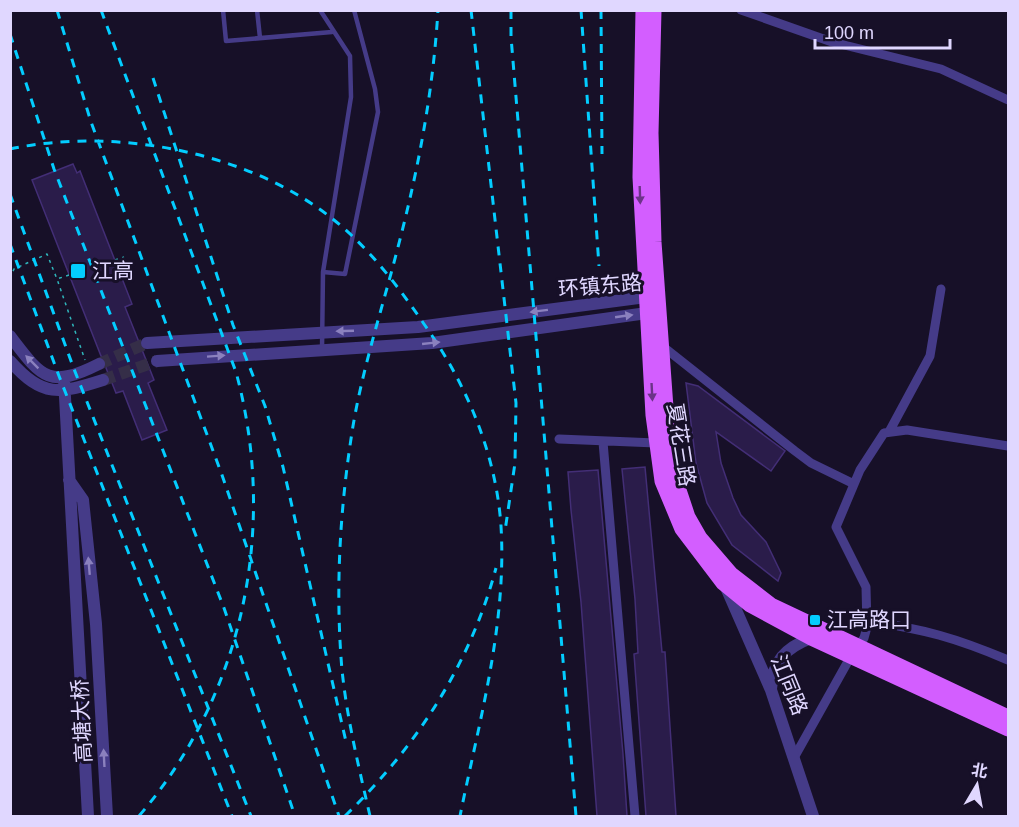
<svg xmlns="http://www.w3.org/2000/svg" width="1019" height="827" font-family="Helvetica,'Noto Sans SC',sans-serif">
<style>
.building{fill:#2a1c4a;stroke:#432e76;stroke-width:1.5}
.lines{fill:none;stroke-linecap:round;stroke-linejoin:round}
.tertiary-tunnel{stroke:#352e48;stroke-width:12;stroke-dasharray:12 6;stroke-linecap:butt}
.path{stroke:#2fb6bb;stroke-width:1.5;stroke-dasharray:3 4.5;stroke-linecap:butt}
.service{stroke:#453b88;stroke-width:4.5}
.minor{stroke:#453b88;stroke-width:9}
.tertiary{stroke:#453b88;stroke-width:12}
.primary{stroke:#d35eff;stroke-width:15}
.rail{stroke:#03cdff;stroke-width:3;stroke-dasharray:9 8;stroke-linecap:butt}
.oneway{fill:#6c3389}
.oneway2{fill:#8b81be}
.poi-dot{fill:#03cdff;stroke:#171028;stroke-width:2}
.labels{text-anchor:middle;stroke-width:6;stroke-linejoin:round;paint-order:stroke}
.poi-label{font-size:21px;fill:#e0d7ff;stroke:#171028;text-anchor:start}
.street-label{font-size:21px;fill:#e0d7ff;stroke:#171028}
</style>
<rect width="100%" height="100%" fill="#171028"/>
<path class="building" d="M73 164 77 173 80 171 132 304 125 307 154 380 148 383 167 430 142 440 123 391 116 393 106 368 107 361 101 356 32 180Z
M686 383 698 386 785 451 771 471 716 432 721 463 733 498 741 515 766 542 781 573 778 581 732 545 707 503 696 463Z
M645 467 662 652H665L676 816H646L634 654 638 653 635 599 622 469Z
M598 470 623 754 627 816H597L581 602 571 510 568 472Z"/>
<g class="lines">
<path class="tertiary-tunnel" d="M99 364 147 343
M103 380 157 361"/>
<path class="path" d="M115 260 124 257
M69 275 57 279 85 360
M10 278 14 269 47 254 57 279"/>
<path class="service" d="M223 10 226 41 332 32
M257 10 260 38
M320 10 350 56 351 97 323 272 322 350
M323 272 345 274 378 112 375 89 354 10"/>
<path class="minor" d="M741 10 832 42 941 69 1008 100
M661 345 795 451 811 463 854 484
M889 432 930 356 941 289
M559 439 656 443
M603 442 635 816
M867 621C924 629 956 638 1008 660
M795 756 851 656 864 638 867 627 866 587 836 527 860 470 884 433 907 430 1008 446"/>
<path class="tertiary" d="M10 336C42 378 49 389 99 364
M147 343 418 327 646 297 658 303 647 313 432 343 157 361
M10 361C43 398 59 394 103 380
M64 379 88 816
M69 480 83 500 96 624 107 816
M725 585 771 690 813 816
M771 689C773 661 785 648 811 638"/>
<path class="primary" d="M643 10 640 177 653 415 662 481 682 529 723 583 750 605 811 638 1008 729
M654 10 651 133 654 242 670 463 688 517 700 538 731 574 771 605 1008 717"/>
<path class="rail" d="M57 10 91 122 222 475 339 816
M101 10 236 372C278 527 244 694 139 816
M471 10 516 403 515 463 505 531
M511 10V37L576 816
M581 10 599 266
M601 10 602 154
M10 34 54 169 224 608 295 816
M153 78 233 325 265 406 283 467 347 746
M10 149C118 126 256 153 340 225 373 253 400 289 424 324 466 383 496 453 501 526 507 624 479 722 460 816
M10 194 74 369 251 816
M10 244 59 376 232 816
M345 816C416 747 470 665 496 568
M370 816C359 768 347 719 342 670 335 589 340 506 353 426 363 367 382 309 397 251 418 171 433 93 438 10"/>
</g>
<defs><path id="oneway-solid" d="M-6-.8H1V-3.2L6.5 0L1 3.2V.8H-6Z" transform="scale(1.5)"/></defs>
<g class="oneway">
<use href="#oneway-solid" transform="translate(640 195) rotate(88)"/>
<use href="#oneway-solid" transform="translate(652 392) rotate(87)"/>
</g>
<g class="oneway2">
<use href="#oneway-solid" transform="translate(539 311) rotate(173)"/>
<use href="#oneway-solid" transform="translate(624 316) rotate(-8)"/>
<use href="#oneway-solid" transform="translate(345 331) rotate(178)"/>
<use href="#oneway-solid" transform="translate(431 343) rotate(-6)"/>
<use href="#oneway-solid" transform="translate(216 356) rotate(-4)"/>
<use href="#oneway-solid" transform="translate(32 362) rotate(-135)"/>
<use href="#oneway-solid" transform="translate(89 566) rotate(-95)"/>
<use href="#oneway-solid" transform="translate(104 758) rotate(-93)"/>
</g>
<g class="poi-dot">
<rect x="70" y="263" width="16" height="16" rx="3"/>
<rect x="809" y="614" width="12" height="12" rx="3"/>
</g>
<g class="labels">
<g class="poi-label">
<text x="92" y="278">江高</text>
<text x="827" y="627">江高路口</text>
</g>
<g class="street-label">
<text transform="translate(600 286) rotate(-5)" y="7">环镇东路</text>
<text transform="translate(681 445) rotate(81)" y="7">夏花三路</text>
<text transform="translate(789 685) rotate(68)" y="7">江同路</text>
<text transform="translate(82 721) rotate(-93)" y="7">高塘大桥</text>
</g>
</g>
<rect width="1019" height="827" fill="none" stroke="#e0d7ff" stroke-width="24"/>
<g transform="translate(977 785) rotate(10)" stroke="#171028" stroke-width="4.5" paint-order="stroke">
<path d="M0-4.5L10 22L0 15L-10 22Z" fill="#e0d7ff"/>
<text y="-9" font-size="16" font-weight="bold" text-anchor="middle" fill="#e0d7ff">北</text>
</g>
<path d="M815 39v9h135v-9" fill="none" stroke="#e0d7ff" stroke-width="3"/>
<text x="824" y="39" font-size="18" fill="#e0d7ff" stroke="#171028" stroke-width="4.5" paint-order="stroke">100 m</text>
</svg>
